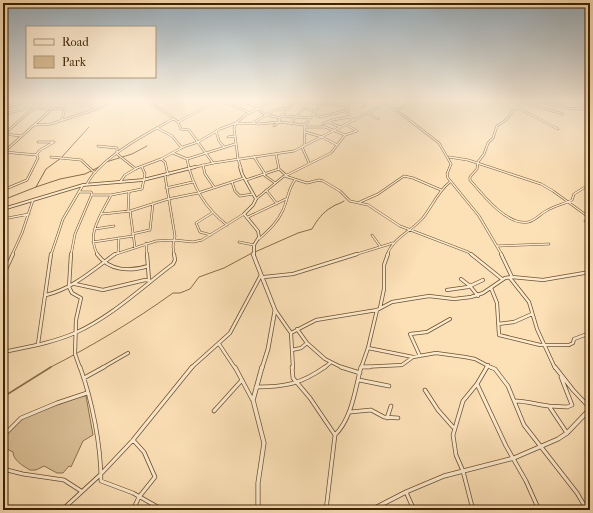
<svg xmlns="http://www.w3.org/2000/svg" width="593" height="513" font-family="'IM FELL French Canon',serif">
<style>
.green{fill:#dbc097;stroke:#8c714c}
.lines{fill:none;stroke-linecap:round;stroke-linejoin:round}
.stream-far1{stroke:#886d48;stroke-width:1}
.stream{stroke:#886d48;stroke-width:1.5}
.minor-far2-casing{stroke:#6c522e;stroke-width:2.5}
.minor-far1-casing{stroke:#6c522e;stroke-width:4}
.minor-casing{stroke:#6c522e;stroke-width:4.5}
.tertiary-far3-casing{stroke:#6c522e;stroke-width:2.5}
.tertiary-far2-casing{stroke:#6c522e;stroke-width:3.5}
.tertiary-far1-casing{stroke:#6c522e;stroke-width:4.5}
.tertiary-casing{stroke:#6c522e;stroke-width:5}
.trunk-casing{stroke:#3c2201;stroke-width:3}
.minor-far2{stroke:#fdebd0;stroke-width:1.5}
.minor-far1{stroke:#fdebd0;stroke-width:2.5}
.minor{stroke:#fdebd0;stroke-width:3}
.tertiary-far3{stroke:#fdebd0;stroke-width:1.5}
.tertiary-far2{stroke:#fdebd0;stroke-width:2}
.tertiary-far1{stroke:#fdebd0;stroke-width:3}
.tertiary{stroke:#fdebd0;stroke-width:3.5}
.trunk{stroke:#fce0b6;stroke-width:2}
</style>
<rect width="100%" height="100%" fill="#fce0b6"/>
<filter id="stains"><feTurbulence type="fractalNoise" baseFrequency=".005" numOctaves="4"/><feColorMatrix values="0 0 0 0 .2 0 0 0 0 .09 0 0 0 0 .02 0 0 0 .5 -.17"/></filter>
<radialGradient id="worn" r=".72"><stop offset=".6" stop-color="#630" stop-opacity="0"/><stop offset="1" stop-color="#630" stop-opacity=".3"/></radialGradient>
<path class="green" d="M81 396H86L93 435 83 441 71 467 69 466 63 473H57L44 466 36 470H30C23 466 13 460 13 452L7 449 6 446 3 445V437L20 420 25 417Z"/>
<g class="lines">
<path class="stream-far1" d="M106 162 132 154 147 146
M36 187 60 179 85 174 99 167
M3 200 36 187 46 169 61 158 89 127
M255 252 298 233 312 229C317 220 323 212 332 207 336 204 340 204 344 201
M49 368C92 346 134 321 173 293H180L190 289 199 277 224 268 252 253"/>
<path class="stream" d="M3 397 51 367"/>
<defs>
<path id="minor-far2" d="M81 101 91 106 93 109
M149 101C157 109 166 111 174 119
M222 101 250 113
M238 101 251 104 264 114 280 118
M295 101 280 118 279 122 305 125
M297 101 321 104
M349 101 347 112 349 117 355 120
M528 101 514 110 506 120 497 126 493 138 488 143 484 154 478 162 477 169 470 177V180C482 194 507 226 528 222 535 221 540 214 546 211 554 206 564 204 572 200L574 194 590 184
M536 101 572 109 577 108 590 110
M578 101 590 108
M349 102H369
M321 103 348 105
M526 103 563 114
M253 105 260 101
M386 105 396 110 439 143 451 164 447 174 448 178 479 216 502 255
M362 107 370 101
M3 108 6 109 37 101
M36 108 65 109 62 119
M48 108 52 103 59 101
M518 108 558 129
M306 109 315 111
M396 110 402 108 406 101
M368 113 378 119
M313 114 321 117 347 110
M283 116 311 118
M5 117 9 113 39 105
M329 122 340 127
M236 123 259 124 279 122
M236 123 244 116 272 101
M253 123 274 110 288 108
M291 123 309 102
M323 124 332 120 349 117
M345 124 357 131 345 135
M34 125 51 124 108 105
M274 126 278 123
M157 128 172 136 182 148
M216 131 219 141 224 147
M305 132 322 137 337 145
M4 134 22 136
M3 135 42 101
M228 137 235 136
M98 146 117 148V154L136 169
M304 146 305 125 323 101
M302 147 309 163
M3 153 53 108
M173 153 187 159C192 186 205 208 227 225
M276 154 279 169 286 175
M36 155 40 150 54 142H38
M51 157 81 160 94 172
M254 157 265 174
M449 157 468 160 541 184 553 191 590 218
M161 159 165 162 168 175
M187 159 235 144
M213 163 189 130 181 129 178 122 217 101
M203 165 205 174 214 187
M264 175 275 183
M165 176 175 236 173 246 174 255
M285 176 307 183 319 180 323 181 340 191 350 201 368 205 400 226 468 252 472 255
M285 176 331 153 345 135 325 127H306
M246 180 279 169
M120 182 125 175 137 168 161 159 183 147 198 142 220 129 236 123 234 128 238 159
M232 182 235 191 240 196 253 194
M87 184C100 158 146 134 171 120L174 119 178 122
M166 188 193 182
M3 190 27 180 38 158 37 155 4 152
M266 190 277 204
M92 195H111L142 189 145 174 142 167
M256 199 284 176
M360 202 378 194 404 176 413 178 441 190
M128 211 129 192
M130 211 135 248
M102 214 130 211 168 199 198 193 244 178
M248 217 286 199
M3 219 29 214
M585 221 590 220
M3 224 6 218
M95 229 114 226
M132 234 150 230 153 203
M211 235 200 232 196 223 212 213
M372 235 380 246
M259 239C269 230 278 222 283 210 288 199 288 189 295 180
M93 242 133 236
M239 242 254 245
M146 243 147 255
M497 246 549 244
M118 253 119 238
M12 255 22 233 33 200
M51 255 63 219 83 185
M71 255 75 234 92 194 91 192H79
M98 255C85 235 102 213 111 195
M113 255 156 241 174 240 193 242 202 240 244 214
M354 255 393 243
M387 255C393 238 410 232 422 219 432 207 438 191 450 182"/>
<path id="minor-far1" d="M71 254 69 287 72 293 81 298 76 320 75 354 80 368
M97 254C109 271 130 272 148 266
M147 254 149 280
M471 254 502 279
M501 254 512 277
M3 276 13 254
M264 277 293 274 357 254
M510 278 529 302 537 329 555 368
M461 279 470 286 478 296
M75 284 103 290 145 280 151 281
M491 288 497 303 499 335 540 345H569L573 343 574 339 590 333
M447 290 468 287 483 280
M46 295C72 289 93 270 115 254
M380 308 384 289V265L388 254
M275 310 291 333 293 368
M498 324 514 322 532 314
M291 333 316 320 377 310 392 302 429 296 454 299 471 297 483 293 505 278 512 277 543 280 590 272
M307 343 325 359 343 368
M38 344 51 254
M219 344 235 368
M368 348 413 357 436 353 465 357 475 359 492 368
M292 350 301 348 307 343 297 329
M3 352C27 347 52 343 75 333 111 317 141 288 173 264L175 260 174 254
M420 356 410 334 427 332 450 319
M361 367 402 365 413 357
M102 368 128 353
M191 368 230 333 261 275
M324 368 330 363
M361 368 368 348 377 310
M486 368 488 365"/>
<path id="minor" d="M80 367C92 400 101 445 101 481L133 493 163 510
M235 367 252 399
M292 367 293 378 310 398 335 435 326 510
M341 367 360 373
M361 367H370
M490 367 495 369 508 386 524 425 577 493 587 510
M555 367 573 390 590 408
M561 377 572 405 567 407 549 406 567 433
M84 378 104 367
M359 380 389 386
M477 384 506 446 526 481 539 510
M256 387C285 387 301 384 325 367
M425 390 438 410 453 427
M516 401C528 401 537 405 549 406
M214 411 242 380
M350 412 371 410 384 417 398 418
M387 418 391 406
M335 435C352 418 355 390 361 367
M3 436 21 418 57 403 87 393
M133 440 144 452 155 477 139 497 133 510
M3 469 23 474 64 480 81 491
M406 492 414 510
M62 510 100 475 133 440 192 367
M473 510 463 471 456 455 453 435 463 401 477 384 487 367"/>
<path id="tertiary-far3" d="M238 159 241 168
M191 168 213 163 294 151 391 101"/>
<path id="tertiary-far2" d="M240 167 242 174 256 199 253 205 244 214 258 231 259 237 254 245V255
M3 209 83 185 143 180 195 167"/>
<path id="tertiary-far1" d="M253 254 275 310 268 349 262 368"/>
<path id="tertiary" d="M258 510V483L264 443 253 400 262 367
M371 510 406 492 444 476 514 458 558 439 567 433 590 409"/>
<path id="trunk" d="M3 107 29 101"/>
</defs>
<use href="#minor-far2" class="minor-far2-casing"/>
<use href="#minor-far1" class="minor-far1-casing"/>
<use href="#minor" class="minor-casing"/>
<use href="#tertiary-far3" class="tertiary-far3-casing"/>
<use href="#tertiary-far2" class="tertiary-far2-casing"/>
<use href="#tertiary-far1" class="tertiary-far1-casing"/>
<use href="#tertiary" class="tertiary-casing"/>
<use href="#trunk" class="trunk-casing"/>
<use href="#minor-far2" class="minor-far2"/>
<use href="#minor-far1" class="minor-far1"/>
<use href="#minor" class="minor"/>
<use href="#tertiary-far3" class="tertiary-far3"/>
<use href="#tertiary-far2" class="tertiary-far2"/>
<use href="#tertiary-far1" class="tertiary-far1"/>
<use href="#tertiary" class="tertiary"/>
<use href="#trunk" class="trunk"/>
</g>
<linearGradient id="sky" x2="0" y2="1"><stop stop-color="#96acbb"/><stop offset="0.58" stop-color="#fef1de"/><stop offset="1" stop-color="#fef1de" stop-opacity="0"/></linearGradient>
<rect width="593" height="173" fill="url(#sky)"/>
<rect width="593" height="513" fill="none" stroke="#fce0b6" stroke-width="16"/>
<rect x="4" y="4" width="585" height="505" fill="none" stroke="#3c2201" stroke-width="2"/>
<rect x="8" y="8" width="577" height="497" fill="none" stroke="#3c2201"/>
<rect x="26" y="26" width="130" height="52" fill="#fdebd0" stroke="#b09b7d"/>
<rect x="34" y="39" width="20" height="6" fill="#fdebd0" stroke="#b09b7d"/>
<text x="62" y="46" font-size="12" fill="#3c2201">Road</text>
<rect x="34" y="56" width="20" height="12" fill="#dbc097" stroke="#b09b7d"/>
<text x="62" y="66" font-size="12" fill="#3c2201">Park</text>
<rect width="100%" height="100%" filter="url(#stains)"/>
<rect width="100%" height="100%" fill="url(#worn)"/>
</svg>
